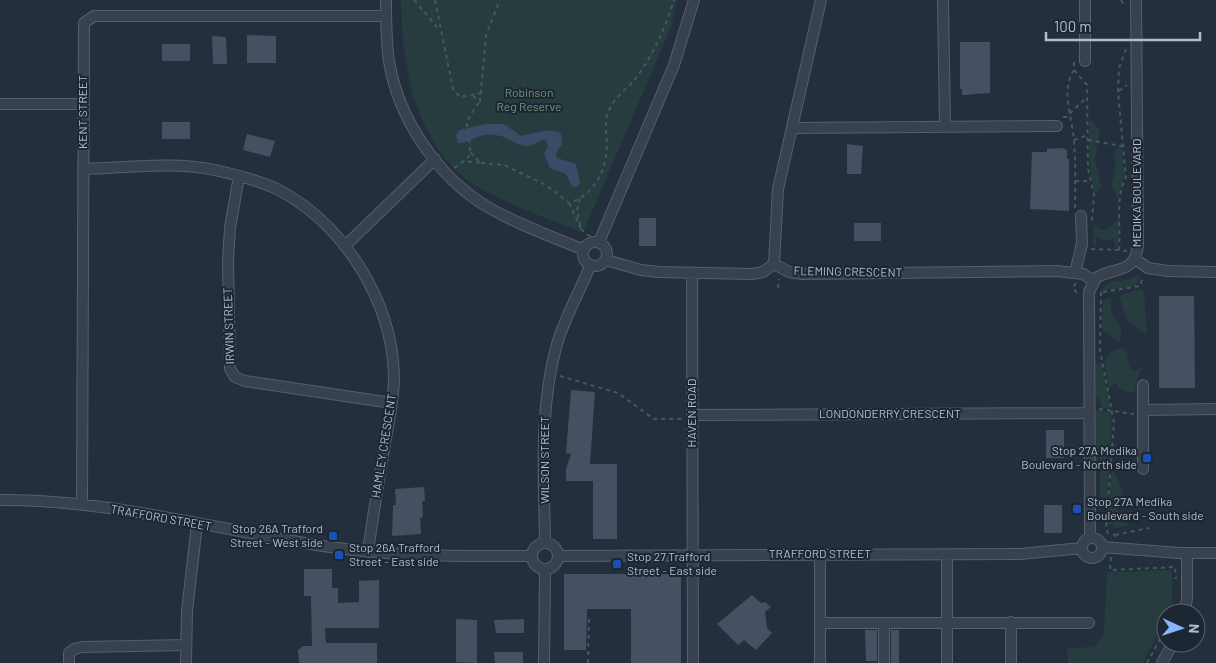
<svg xmlns="http://www.w3.org/2000/svg" width="1216" height="663" font-family="Barlow,sans-serif">
<style>
.green{fill:#263c3f}
.water{fill:#394c67}
.building{fill:#455162}
.lines{fill:none;stroke-linecap:round;stroke-linejoin:round}
.minor-casing{stroke:#565f6c;stroke-width:12}
.path{stroke:#44595c;stroke-width:2;stroke-dasharray:4 4;stroke-linecap:butt}
.minor{stroke:#38414e;stroke-width:10}
.transit-dot{fill:#1a4fb4;stroke:#1d2633;stroke-width:2}
.labels{text-anchor:middle;stroke-width:4;stroke-linejoin:round;paint-order:stroke}
.park-label{font-size:12px;fill:#6b9a76;stroke:#1d2633}
.street-label{font-size:12px;fill:#b4bcc9;stroke:#1d2633}
.poi-label{font-size:12px;fill:#b4bcc9;stroke:#1d2633;text-anchor:start}
</style>
<rect width="100%" height="100%" fill="#242f3e"/>
<path class="green" d="M401 0H677L671 27 583 233C547 218 479 196 453 168 411 121 402 61 401 0Z
M1089 118 1100 130 1095 159 1101 187 1095 194 1090 170Z
M1121 146 1125 178 1122 182 1118 199 1111 186 1116 166 1113 153Z
M1119 219 1118 248 1115 247 1114 239 1105 241 1097 237 1095 246H1093L1094 225 1101 230H1106Z
M1138 275H1141L1136 286 1100 291 1109 282 1125 280Z
M1141 289 1144 292 1147 335 1127 321 1119 296Z
M1111 298V313C1118 320 1125 332 1119 342L1102 330 1103 300Z
M1123 348C1131 354 1126 363 1132 370L1136 371 1142 366 1136 383 1135 393 1123 391 1115 383 1109 389 1104 361 1110 352Z
M1102 362 1110 409 1101 407 1100 400 1095 397 1094 364Z
M1098 410 1110 413 1112 423 1110 443C1099 449 1098 454 1097 466L1095 467V412Z
M1107 448H1111L1107 505 1100 494V455L1103 449Z
M1112 467 1123 491 1117 509 1129 526 1114 528 1113 524H1107Z
M1172 570V604L1143 663H1068L1067 648 1094 647 1104 634 1107 572Z"/>
<path class="water" d="M485 124H504L521 136C533 134 551 126 561 134L562 144 556 153 557 158 576 164 580 184 576 187 572 186 566 174 550 168 544 154 548 147 546 140C538 139 535 146 527 146 512 145 508 133 485 135 476 136 468 143 458 143L456 135 460 130Z"/>
<path class="building" d="M247 35 276 36V63H247Z
M212 36 226 37 227 64H213Z
M960 42H990V93L962 95V89H960Z
M162 44H190V61H162Z
M162 122H190V139H162Z
M247 134 275 141 270 157 243 150Z
M847 144 863 146 861 174H847Z
M1062 148 1067 150V159H1069V211L1030 209 1032 152H1047V149Z
M639 218H656V246H639Z
M854 223H881V241H854Z
M1159 296H1194L1195 388H1159Z
M571 390 595 392 590 464H617V539H593V481H566V469L571 454 566 453Z
M1046 430H1064V458H1046Z
M424 487 425 501H422L423 517 420 518 421 534 392 536 393 505H396L395 489Z
M1044 505H1062V533H1044Z
M304 569H332V588H338V603L359 602V581L379 580V628H325L326 643H377V663H299L298 650 303 646H312L311 596H304Z
M564 574H681V663H631V609H587L586 650H564Z
M752 595 761 603 765 602 771 607 765 612 767 628 772 633 756 650 744 640 738 645 717 624Z
M456 619 477 620V663L456 662Z
M524 619V633H496L494 620Z
M865 630H877V661H866Z
M891 630H899V663H891Z
M494 652H523V663H495Z"/>
<g class="lines">
<defs>
<path id="minor" d="M386 0C386 20 386 41 389 61 398 118 437 176 486 206 516 224 551 236 584 250
M943 0 945 126
M1085 0V61
M0 104H83
M792 128 1057 126
M83 169C126 168 173 161 215 170 236 175 258 180 277 189 344 224 392 300 394 376 394 399 389 421 385 443 379 479 373 515 368 552
M239 176 230 228 228 261 230 369 235 377 245 381 392 403
M583 254a12 12 0 1 1 24 0a12 12 0 1 1-24 0Z
M599 242 674 65 694 0
M345 246 435 159
M1135 259 1148 268 1168 271 1216 272
M606 260 641 270 659 272 752 274 763 272 774 264 789 272 802 274 1057 271 1083 274 1094 281
M774 264 778 189 821 0
M692 273 693 663
M1075 273 1082 244 1081 216
M1143 385V469
M1143 410 1216 409
M692 415 1088 413
M0 500C109 499 222 531 330 547 398 557 464 556 531 556
M82 504 84 23 94 16H386
M1090 538 1089 292 1096 278C1115 266 1135 275 1138 245L1136 0
M1082 548a10 10 0 1 1 20 0a10 10 0 1 1-20 0Z
M532 556a13 13 0 1 1 26 0a13 13 0 1 1-26 0Z
M545 543C544 476 539 408 557 344 565 317 580 291 590 266
M1102 547 1179 553H1216
M820 554V663
M558 556 1020 554 1082 548
M1185 613 1187 598V553
M1011 622V663
M820 623H1089
M884 623V663
M69 663V653L74 649 82 647 186 645
M186 663 187 611 197 524
M544 663 545 569
M947 663V555
M1162 663 1173 643"/>
</defs>
<use href="#minor" class="minor-casing"/>
<path class="path" d="M414 0 438 28
M435 0 453 89 460 97 482 93
M1121 0 1125 6
M1126 49 1119 68 1118 92 1126 178C1115 194 1121 229 1119 250L1127 251
M1074 62V70L1087 85 1088 169 1094 194 1092 221
M1074 70C1060 91 1073 119 1074 142 1076 164 1075 186 1075 208
M1119 91 1127 85
M473 96 480 101 486 35 500 0
M1063 117H1066L1087 97
M1074 140 1088 135
M1088 140 1122 146
M470 151C469 119 459 131 480 101
M481 163 504 165 546 185 569 203C596 194 607 169 607 142 606 130 604 119 610 108 615 97 627 89 635 79 653 56 665 28 674 0
M454 168 464 161 481 163 470 152V155L464 161
M1075 181H1091
M569 203 581 229 577 210 580 198
M581 229 586 234 591 236
M1091 249 1118 250
M1076 283 1073 287 1076 292H1078
M778 288 779 279
M1101 292 1100 350 1114 423 1106 528 1108 533 1115 535V538
M1103 292 1140 286 1143 276
M560 376 618 393 654 419H682
M1099 409 1134 414
M1100 452 1103 448 1112 445
M1101 499 1106 507
M1115 535 1149 528
M1111 557 1110 570 1175 567 1176 579
M1172 613 1175 606
M588 663 589 618
M1147 663 1166 628"/>
<use href="#minor" class="minor"/>
</g>
<g class="transit-dot">
<rect x="1142" y="453" width="10" height="10" rx="2.5"/>
<rect x="1072" y="504" width="10" height="10" rx="2.5"/>
<rect x="328" y="531" width="10" height="10" rx="2.5"/>
<rect x="334" y="550" width="10" height="10" rx="2.5"/>
<rect x="612" y="559" width="10" height="10" rx="2.5"/>
</g>
<g class="labels">
<g class="park-label">
<text x="529" y="97">Robinson<tspan x="529" dy="14">Reg Reserve</tspan></text>
</g>
<g class="street-label">
<text transform="translate(83 112) rotate(-90)" y="4">KENT STREET</text>
<text transform="translate(1137 193) rotate(-90)" y="4">MEDIKA BOULEVARD</text>
<text transform="translate(848 272) rotate(1)" y="4">FLEMING CRESCENT</text>
<text transform="translate(229 326) rotate(-92)" y="4">IRWIN STREET</text>
<text transform="translate(692 413) rotate(-90)" y="4">HAVEN ROAD</text>
<text x="890" y="418">LONDONDERRY CRESCENT</text>
<text transform="translate(384 446) rotate(-81)" y="4">HAMLEY CRESCENT</text>
<text transform="translate(545 460) rotate(-90)" y="4">WILSON STREET</text>
<text transform="translate(161 518) rotate(10)" y="4">TRAFFORD STREET</text>
<text x="820" y="558">TRAFFORD STREET</text>
</g>
<g class="poi-label">
<text x="1137" y="455" text-anchor="end">Stop 27A Medika<tspan x="1137" dy="14">Boulevard - North side</tspan></text>
<text x="1087" y="506">Stop 27A Medika<tspan x="1087" dy="14">Boulevard - South side</tspan></text>
<text x="323" y="533" text-anchor="end">Stop 26A Trafford<tspan x="323" dy="14">Street - West side</tspan></text>
<text x="349" y="552">Stop 26A Trafford<tspan x="349" dy="14">Street - East side</tspan></text>
<text x="627" y="561">Stop 27 Trafford<tspan x="627" dy="14">Street - East side</tspan></text>
</g>
</g>
<g transform="translate(1181 628) rotate(93)"><circle r="24" fill="#1d2633" stroke="#59626f"/>
<path d="M0-4L9 19L0 12L-9 19Z" fill="#8ab4f8"/>
<text y="-8" font-size="14" font-weight="bold" text-anchor="middle" fill="#b4bcc9">N</text>
</g>
<path d="M1046 32v8h154v-8" fill="none" stroke="#b4bcc9" stroke-width="2.5"/>
<text x="1054" y="32" font-size="15" fill="#b4bcc9" stroke="#1d2633" stroke-width="4" paint-order="stroke">100 m</text>
</svg>
